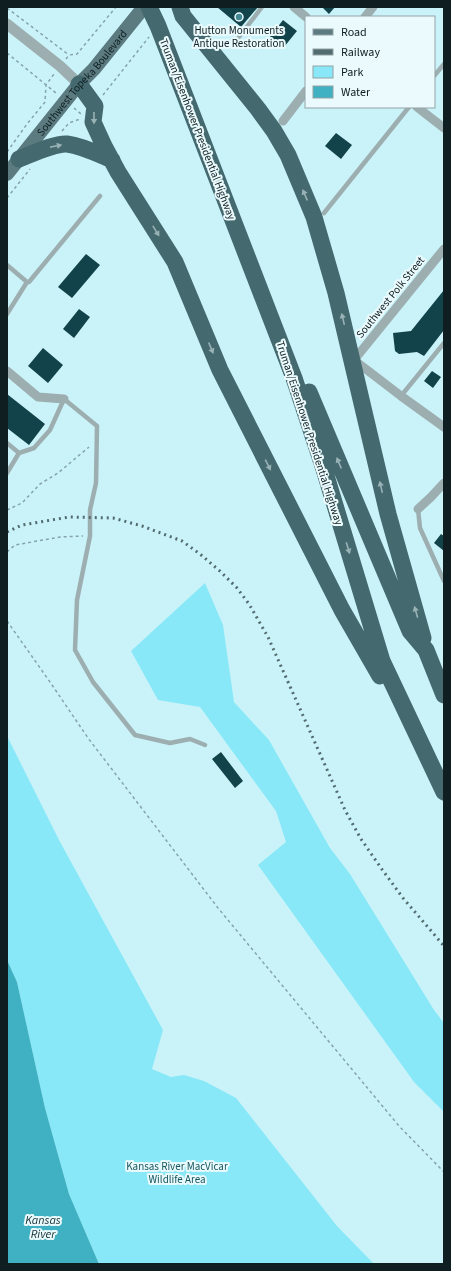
<svg xmlns="http://www.w3.org/2000/svg" width="451" height="1271" font-family="'Source Sans 3',sans-serif">
<style>
.green{fill:#88e8f8}
.water{fill:#3fb1c2}
.building{fill:#13434a}
.lines{fill:none;stroke-linecap:round;stroke-linejoin:round}
.path{stroke:#84a4a9;stroke-width:1.5;stroke-dasharray:3 3;stroke-linecap:butt}
.service{stroke:#9daeb0;stroke-width:4.5}
.minor{stroke:#9daeb0;stroke-width:9}
.tertiary{stroke:#9daeb0;stroke-width:11}
.primary{stroke:#5c7b80;stroke-width:14}
.motorway{stroke:#44696f;stroke-width:17}
.rail{stroke:#526b6f;stroke-width:3;stroke-dasharray:2 4;stroke-linecap:butt}
.oneway{fill:#98b2b6}
.poi-dot{fill:#438994;stroke:#ebfbfd;stroke-width:1.5}
.labels{text-anchor:middle;stroke-width:4;stroke-linejoin:round;paint-order:stroke}
.poi-label{font-size:11px;fill:#0f1e21;stroke:#ebfbfd}
.street-label{font-size:11px;fill:#0f1e21;stroke:#ebfbfd}
.park-label{font-size:11px;fill:#16565f;stroke:#ebfbfd}
.water-label{font-size:12px;font-style:italic;fill:#162f33;stroke:#ebfbfd}
</style>
<rect width="100%" height="100%" fill="#caf3f9"/>
<path class="green" d="M205 583 223 625 234 702 269 740 330 848 350 874 434 1010 444 1023V1112L414 1082 258 865 286 842 276 811 200 707 158 700 131 651Z
M7 736 59 840 163 1030 152 1069 171 1077 184 1075 204 1081 236 1098 337 1226 374 1264H99L69 1194 45 1108 17 982 7 960Z"/>
<path class="water" d="M7 960 17 982 45 1108 69 1194 99 1264H7Z"/>
<path class="building" d="M217 7H258L241 27Z
M322 7H335L329 14Z
M283 20 297 31 284 47 270 37Z
M336 133 352 145 341 159 325 146Z
M86 254 100 265 72 298 58 287Z
M444 290V330L424 356 417 352 399 354 395 351 393 333 411 331Z
M79 309 90 317 74 338 63 329Z
M43 348 63 365 48 383 28 366Z
M432 371 441 377 433 388 424 381Z
M7 394 45 424 29 445 7 428Z
M441 534 444 536V551L434 543Z
M221 752 243 781 235 788 212 759Z"/>
<g class="lines">
<path class="path" d="M7 8 69 55
M7 53 56 93
M66 59 69 55 77 54 116 7
M103 95 149 37
M74 108 81 114
M62 131 69 123 80 119
M7 152 27 124 45 102 46 85 54 74
M7 198 30 169
M7 510 22 503 40 484 58 473 89 447
M7 552 15 545 60 537 83 536
M7 621 50 682 88 738 218 908 399 1126 444 1172"/>
<path class="service" d="M239 37 262 7
M434 76 444 64
M324 213 409 107
M7 265 27 282 7 314
M27 282H29L100 196
M401 396 444 343
M7 443 19 453 34 448 50 430 64 399 97 426 96 483 90 510V536L77 600 75 650 93 682 135 735 170 743 190 739 205 745
M7 473 19 453
M418 509 420 528 444 581"/>
<path class="minor" d="M294 7 306 17
M365 17 373 7
M417 107 444 128
M283 121 306 91
M444 249 354 360 401 396 444 427
M7 371 38 397 64 399
M418 509 431 497 444 483"/>
<path class="tertiary" d="M7 24 60 66 79 84"/>
<path class="primary" id="s1" d="M7 174 79 84 94 69 144 7"/>
<path class="motorway" d="M149 7 158 26 294 378 324 469 382 661 444 792
M180 7 183 16 258 109 274 131 288 155 314 217 336 293 388 514 423 638
M79 84 95 106 93 122 104 146 118 172 175 262 220 370 342 610 380 676
M19 159C32 154 55 143 67 144 83 146 98 154 112 160
M309 392 410 631 426 650 444 695"/>
<path class="rail" d="M7 532 22 525 69 517 113 518 142 526 182 541 200 554 221 572 237 588 249 604 268 637 345 810 361 839 381 868 403 898 444 946"/>
</g>
<defs><path id="oneway-solid" d="M-6-.8H1V-3.2L6.5 0L1 3.2V.8H-6Z"/></defs>
<g class="oneway">
<use href="#oneway-solid" transform="translate(94 118) rotate(90)"/>
<use href="#oneway-solid" transform="translate(56 146) rotate(-11)"/>
<use href="#oneway-solid" transform="translate(305 195) rotate(-113)"/>
<use href="#oneway-solid" transform="translate(156 231) rotate(58)"/>
<use href="#oneway-solid" transform="translate(343 319) rotate(-103)"/>
<use href="#oneway-solid" transform="translate(211 348) rotate(67)"/>
<use href="#oneway-solid" transform="translate(339 463) rotate(-113)"/>
<use href="#oneway-solid" transform="translate(268 465) rotate(63)"/>
<use href="#oneway-solid" transform="translate(381 487) rotate(-103)"/>
<use href="#oneway-solid" transform="translate(348 548) rotate(73)"/>
<use href="#oneway-solid" transform="translate(416 612) rotate(-106)"/>
</g>
<circle class="poi-dot" cx="239" cy="17" r="4"/>
<g class="labels">
<g class="poi-label">
<text x="239" y="34">Hutton Monuments<tspan x="239" dy="13">Antique Restoration</tspan></text>
</g>
<g class="street-label">
<text dy="4" stroke="none"><textPath href="#s1" startOffset="118">Southwest Topeka Boulevard</textPath></text>
<text transform="translate(198 129) rotate(69)" y="4">Truman/Eisenhower Presidential Highway</text>
<text transform="translate(390 297) rotate(-51)" y="4">Southwest Polk Street</text>
<text transform="translate(310 433) rotate(72)" y="4">Truman/Eisenhower Presidential Highway</text>
</g>
<g class="park-label">
<text x="177" y="1170">Kansas River MacVicar<tspan x="177" dy="13">Wildlife Area</tspan></text>
</g>
<g class="water-label">
<text x="43" y="1224">Kansas<tspan x="43" dy="14">River</tspan></text>
</g>
</g>
<rect width="451" height="1271" fill="none" stroke="#0f1e21" stroke-width="16"/>
<rect x="305" y="16" width="130" height="92" fill="#ebfbfd" stroke="#93a3a5"/>
<rect x="313" y="29" width="20" height="6" fill="#5c7b80" stroke="#93a3a5"/>
<text x="341" y="36" font-size="12" fill="#0f1e21">Road</text>
<rect x="313" y="49" width="20" height="6" fill="#526b6f" stroke="#93a3a5"/>
<text x="341" y="56" font-size="12" fill="#0f1e21">Railway</text>
<rect x="313" y="66" width="20" height="12" fill="#88e8f8" stroke="#93a3a5"/>
<text x="341" y="76" font-size="12" fill="#0f1e21">Park</text>
<rect x="313" y="86" width="20" height="12" fill="#3fb1c2" stroke="#93a3a5"/>
<text x="341" y="96" font-size="12" fill="#0f1e21">Water</text>
</svg>
